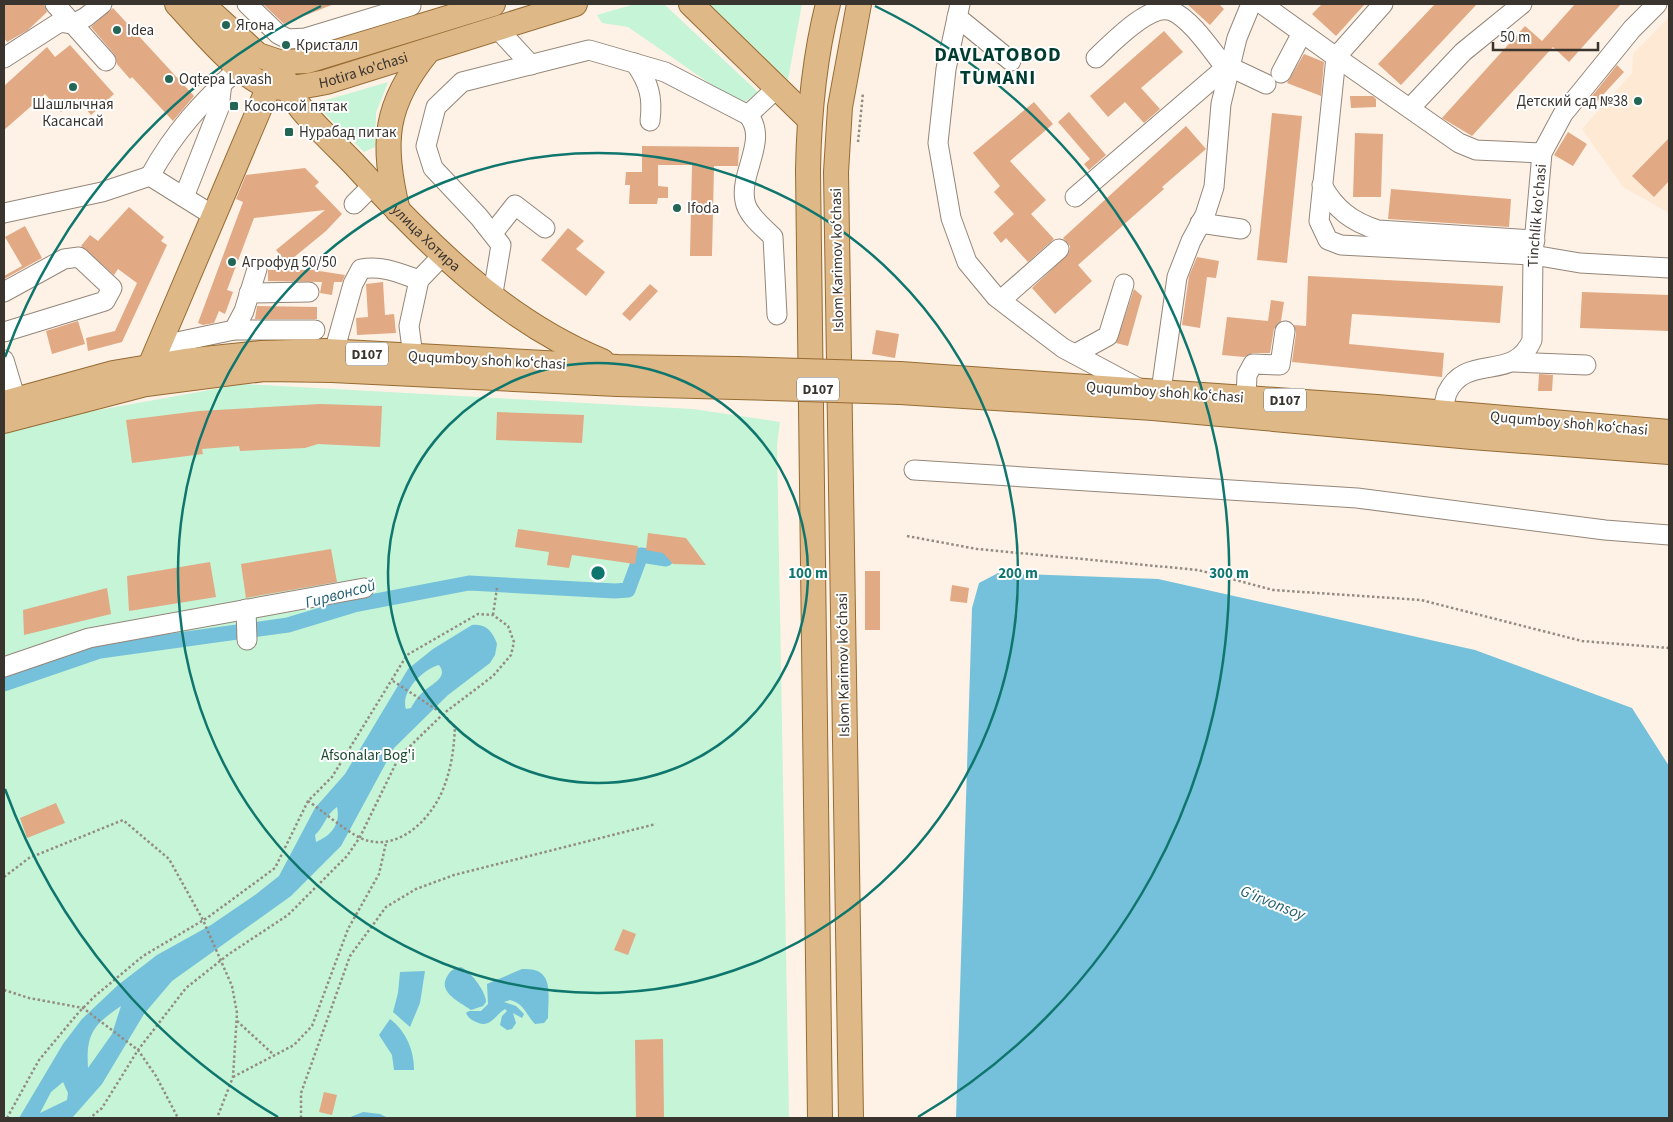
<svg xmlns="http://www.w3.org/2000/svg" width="1673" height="1122" font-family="'Source Sans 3',sans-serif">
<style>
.built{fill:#fee9d5}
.green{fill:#c5f4d7}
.water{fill:#75c0da;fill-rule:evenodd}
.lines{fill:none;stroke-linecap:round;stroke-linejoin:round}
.canal{stroke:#75c0da;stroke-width:15}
.building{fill:#e1a984}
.minor-casing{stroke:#948679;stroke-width:21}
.major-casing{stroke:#966b33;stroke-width:26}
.path{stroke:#948c83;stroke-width:2.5;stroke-dasharray:2.5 2.5;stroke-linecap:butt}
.minor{stroke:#fff;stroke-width:19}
.major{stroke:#deb886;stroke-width:24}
.major-bridge-casing{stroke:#966b33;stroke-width:26;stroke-linecap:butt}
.major-bridge{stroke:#deb886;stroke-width:24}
.ring{fill:none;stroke:#0f766e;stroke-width:2.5}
.poi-dot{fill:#236656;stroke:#fff;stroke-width:2}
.labels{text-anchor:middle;stroke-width:4;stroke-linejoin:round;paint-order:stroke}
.shield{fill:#fff;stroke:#75716d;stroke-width:1}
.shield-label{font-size:14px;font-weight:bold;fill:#3a342f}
.poi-label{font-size:15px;fill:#3a342f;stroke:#fff;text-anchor:start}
.street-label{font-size:15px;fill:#3a342f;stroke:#fff}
.park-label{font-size:15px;fill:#1b4b32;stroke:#fff}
.water-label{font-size:16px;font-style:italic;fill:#235f72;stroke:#fff}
.district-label{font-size:20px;font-weight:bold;letter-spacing:1px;fill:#003c30;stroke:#fff}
.centre{fill:#0f766e;stroke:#fff;stroke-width:2.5}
.ring-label{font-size:15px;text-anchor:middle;font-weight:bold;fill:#0f766e;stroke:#fff;stroke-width:4;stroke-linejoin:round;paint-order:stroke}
</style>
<rect width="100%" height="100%" fill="#fef2e6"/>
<path class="built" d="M1669 17V213L1623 187 1582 129 1632 73 1633 54Z"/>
<path class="green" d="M635 4 665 5 758 92 741 105 628 27 602 23 597 15Z
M709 4H802L788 80Z
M388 82 376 113 375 147 364 152 319 108 323 101Z
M243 384 693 409 780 422 777 445 789 1118H4V434L60 417Z"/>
<path class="water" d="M998 573 1158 579 1475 650 1632 708 1669 766V1118H956L972 608 979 583Z
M472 625C486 623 493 632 497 644L495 655 490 663 448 695 394 748 341 846 291 896 172 981 144 1014 102 1084 72 1118H19L63 1044 82 1019 118 985 157 955 211 925 255 895 279 876 315 808 345 774 408 669 433 649ZM439 665C449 678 431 684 423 692 417 697 414 703 411 708L406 709C400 692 423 669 439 665ZM337 807C341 824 331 836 316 842L315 835C324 827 326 814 337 807ZM121 1006 112 1034 88 1068C86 1034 93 1025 121 1006ZM63 1082 68 1093 67 1100 40 1113 51 1092Z
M461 967C470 971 486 991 486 1002L483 1006 471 1010C460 1002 436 992 448 975 451 970 455 968 461 967Z
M522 969C555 967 548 993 548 1018L544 1023 535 1024C526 1015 524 1003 510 1000L504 1002 516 1006 524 1014 522 1018 513 1013 516 1023 512 1029 507 1030 500 1025 502 1016 507 1011 505 1009C494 1016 490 1030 474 1021 470 1019 468 1017 466 1013L469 1011H481L488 1004 487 984Z
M425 971 420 1003 410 1027 393 1012 398 993 400 972Z
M390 1019C406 1031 414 1050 414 1070H394L392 1055 379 1035Z
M363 1112 380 1114 388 1118H348Z"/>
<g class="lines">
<path class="canal" d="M4 684 100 651 288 625 354 605 469 583 615 591 628 590 641 555 666 559"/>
</g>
<path class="building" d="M4 4H44L47 12 28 30 7 42 4 38Z
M263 4H334L284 24Z
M1187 4H1219L1224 9 1210 25Z
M1322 4H1365L1336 36 1312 14Z
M1435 4H1477L1401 85 1378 64Z
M1575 4H1621L1569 62 1553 47 1472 136 1442 118 1525 26 1542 41Z
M113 8 194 96 173 121 132 77 130 79 117 64 114 54 91 27Z
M1164 31 1183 52 1141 88 1160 109 1144 123 1125 102 1108 117 1090 96Z
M70 45 114 94 91 115 77 98 61 112 45 94 4 130V86L47 47 55 57Z
M1304 54 1324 62 1321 96 1287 83Z
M1617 65 1624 72 1589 110 1584 106Z
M1350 96H1373L1376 99V107L1351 108Z
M1034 102 1053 124 1010 161 1046 200 1031 214 1054 239 1028 262 1006 238 1001 243 993 233 1014 214 994 192 1000 186 973 153Z
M1069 112 1106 155 1089 170 1084 164 1090 159 1058 122Z
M1272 113 1302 116 1287 263 1257 260Z
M1186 126 1206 149 1162 187 1164 189 1078 265 1092 281 1055 314 1032 288 1069 253 1070 246 1063 238Z
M1568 132 1587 144 1573 166 1554 155Z
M1355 133 1383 134 1381 197H1353Z
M1669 138V181L1654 197 1632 176Z
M642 146 739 147 738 166H714L712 256H690L692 165H658V186L668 187V198H658L657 204H629L630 185H625L626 172H642Z
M305 168 319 182 315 186 342 214 326 231 287 263 276 250 325 210 254 218 227 290 233 292 225 314 219 311 214 323 203 325 198 323 243 202 236 199 246 175Z
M1391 189 1511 199 1509 227 1388 219Z
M129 207 164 237 161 241 167 245 122 342 88 351 86 338 115 331 137 283 118 269 114 275 81 246 90 235 98 241Z
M25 226 42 258 4 279V276L22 266 5 237Z
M568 228 584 241 576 249 605 272 586 296 541 260Z
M1197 257 1219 261 1216 278 1207 277 1200 328 1182 325 1189 276Z
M268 270H313L345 275 342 282H334L332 295 320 293 322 282 268 281Z
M1308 276 1503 286 1500 323 1352 314 1349 344 1444 353 1442 377 1292 362 1296 333 1294 325 1306 326Z
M383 282 385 315 394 314 396 333 357 335 356 318 368 317 366 284Z
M650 284 658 291 630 321 622 314Z
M1134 289 1142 296 1128 346 1116 343Z
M1582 292 1669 295V331L1580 328Z
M1271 300 1284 302 1281 321 1274 329 1270 353H1253L1244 357 1222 355 1227 317 1268 321Z
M257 306 317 307V319H255Z
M78 321 85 344 52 354 46 331Z
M876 330 899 334 895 358 872 354Z
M1539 374 1553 375 1552 391H1538Z
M320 404 382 406 380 447 318 444 305 448 240 451 239 446 202 449 203 454 132 463 126 420 199 411Z
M497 412 584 415 582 443 496 440Z
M518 529 638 546 635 564 572 555 569 568 547 565 549 552 515 547Z
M648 533 686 538 706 565 673 564 663 553 646 550Z
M331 549 337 582 246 598 241 564Z
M210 562 216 597 129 611 127 576Z
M865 571H880V630H865Z
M952 585 969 588 967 603 950 601Z
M107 588 111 614 24 635 23 610Z
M56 803 65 823 27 838 20 818Z
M623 929 636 934 628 955 614 950Z
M663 1039 664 1118H636L635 1040Z
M324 1092 337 1095 332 1115 319 1112Z"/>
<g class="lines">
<defs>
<g id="minor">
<path d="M55 4 106 61"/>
<path d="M247 4 278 34 288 39 305 38 411 6"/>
<path d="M960 4 946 69 938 143 951 218 967 262 996 297 1063 348 1140 389"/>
<path d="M1262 4 1336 57 1319 221 1328 240 1341 245 1533 255 1580 263 1669 268"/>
<path d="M1383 4 1336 57 1459 143 1476 150 1542 153"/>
<path d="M957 17 1011 61"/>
<path d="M497 28 531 65"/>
<path d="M4 58 60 22 73 24 86 17 102 4"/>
<path d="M1096 58C1111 44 1150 2 1172 11 1191 19 1212 51 1225 67"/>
<path d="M635 63C649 83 653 97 650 121"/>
<path d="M1230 67 1266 84"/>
<path d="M1281 73 1302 33"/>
<path d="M1411 107 1463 52 1522 4"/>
<path d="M748 115 777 88"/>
<path d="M150 176C174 132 202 102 239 68"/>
<path d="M1322 185C1335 209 1352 222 1378 230L1535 240"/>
<path d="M184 197 219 108 222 83"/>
<path d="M1075 197 1231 63"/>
<path d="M354 204 373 185"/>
<path d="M4 213 102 192 150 176 214 216"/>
<path d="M1200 223 1241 229"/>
<path d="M493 233 515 205 545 228"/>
<path d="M4 292 64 259 79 257 112 288 105 301 4 332"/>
<path d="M249 293 309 292"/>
<path d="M492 299 501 245 479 217 433 168 426 146 436 107 462 82 589 50 665 72 748 115C769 139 739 173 745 201 747 215 764 228 773 237L777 315"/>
<path d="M1001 300 1059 249"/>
<path d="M234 330 244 311 257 269"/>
<path d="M158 346 234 330H315"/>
<path d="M334 352 353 284 361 269C382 265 399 273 419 280"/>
<path d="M1075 354 1108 336 1124 284"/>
<path d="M413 356 409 326 419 280 444 254"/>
<path d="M4 360 16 400"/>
<path d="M1514 362 1586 365"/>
<path d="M1161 391 1177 277 1191 241 1205 215 1214 187 1221 104 1237 38 1251 4"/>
<path d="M1246 398 1247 375 1253 364 1280 365 1285 331"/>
<path id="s1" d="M1442 412C1444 406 1445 399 1447 393 1466 352 1514 383 1532 340L1533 255 1542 153 1563 114 1632 29 1657 4"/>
<path d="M914 470 1357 498 1605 530 1669 535"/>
<path d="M246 609 247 640"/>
<path d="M4 667 89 638 364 588"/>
</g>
<g id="major">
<path id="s2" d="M177 4C198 26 242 81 272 87 290 90 309 85 326 82L575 4"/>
<path d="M202 4 258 55 279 62 307 61 493 4"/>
<path d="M691 4 809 119"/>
<path id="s3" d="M279 62C282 70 284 79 287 87 298 111 335 144 354 164 426 242 502 320 602 361"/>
<path d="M398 211C381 143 384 104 429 50"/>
<path d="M900 374 1377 407 1669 432"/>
<path d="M148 377 150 366 275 72"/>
<path d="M900 392 1153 408 1472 437 1669 452"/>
<path d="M4 403 113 373 185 361 261 353 326 351 618 367 736 369"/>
<path d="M4 421 146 384 264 369 332 370 617 384 736 387"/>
<path d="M820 1118 808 170C809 114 814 59 828 4"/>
<path d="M851 1118 836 172 840 107 859 4"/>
</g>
</defs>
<use href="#minor" class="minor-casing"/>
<use href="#major" class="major-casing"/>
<path class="path" d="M858 142 863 93
M907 536 977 549 1198 570 1273 590 1421 600 1582 641 1669 648
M493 615 497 588
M308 801C323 811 353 838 369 841 404 849 435 814 445 784 452 765 454 746 455 727L443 714 393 681
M4 877 29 858 123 820 169 859 203 920 232 986 237 1013 233 1077 217 1118
M4 990 29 998 83 1008 138 1050 156 1076 178 1118
M237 1021 274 1055
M233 1077 294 1045 312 1026 348 929 379 874 386 843
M7 1118 39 1060 79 1012 95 996 143 956 207 918 275 868 308 801 332 777 407 655 478 614 493 615 508 626 514 642 511 655 493 676 443 714 399 757 360 837 347 856 288 915 229 954 186 988 138 1050 102 1108 90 1118
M301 1118V1093L350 956 386 907 416 889 454 875 656 824"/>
<use href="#minor" class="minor"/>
<use href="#major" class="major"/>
<defs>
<path id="major-bridge" d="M736 369 900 374
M736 387 900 392"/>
</defs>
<use href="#major-bridge" class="major-bridge-casing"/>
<use href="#major-bridge" class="major-bridge"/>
</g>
<g class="ring">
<circle cx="598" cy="573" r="210"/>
<circle cx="598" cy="573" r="420"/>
<path d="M278 1117A631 631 0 0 1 5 789M5 357A631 631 0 0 1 321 6M875 6A631 631 0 0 1 918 1117"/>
</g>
<g class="poi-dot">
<circle cx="226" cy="25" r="5"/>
<circle cx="117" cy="30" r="5"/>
<circle cx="286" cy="45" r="5"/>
<circle cx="169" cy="79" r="5"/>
<circle cx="73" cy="87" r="5"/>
<circle cx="1638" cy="101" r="5"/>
<rect x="229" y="101" width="10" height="10" rx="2.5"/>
<rect x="284" y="127" width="10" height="10" rx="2.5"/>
<circle cx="677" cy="208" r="5"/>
<circle cx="232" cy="262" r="5"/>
</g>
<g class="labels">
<g class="shield">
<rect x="346" y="342.5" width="42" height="23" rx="4"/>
<rect x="797" y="377.5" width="42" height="23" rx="4"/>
<rect x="1264" y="388.5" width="42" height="23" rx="4"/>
</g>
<g class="shield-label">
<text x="367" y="359">D107</text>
<text x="818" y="394">D107</text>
<text x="1285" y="405">D107</text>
</g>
<g class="poi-label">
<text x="236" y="30">Ягона</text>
<text x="127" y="35">Idea</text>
<text x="296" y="50">Кристалл</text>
<text x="179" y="84">Oqtepa Lavash</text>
<text x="1628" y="106" text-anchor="end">Детский сад №38</text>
<text x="73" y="109" text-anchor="middle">Шашлычная<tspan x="73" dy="17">Касансай</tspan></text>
<text x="244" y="111">Косонсой пятак</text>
<text x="299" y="137">Нурабад питак</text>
<text x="687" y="213">Ifoda</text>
<text x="242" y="267">Агрофуд 50/50</text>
</g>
<g class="street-label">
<text dy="5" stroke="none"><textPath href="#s2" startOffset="221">Hotira ko'chasi</textPath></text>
<text dy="5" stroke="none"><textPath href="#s1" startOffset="250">Tinchlik ko'chasi</textPath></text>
<text dy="5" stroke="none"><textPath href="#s3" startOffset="232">улица Хотира</textPath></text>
<text transform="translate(837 260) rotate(-91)" y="5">Islom Karimov koʻchasi</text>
<text transform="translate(487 360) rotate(3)" y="5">Ququmboy shoh koʻchasi</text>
<text transform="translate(1165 392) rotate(4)" y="5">Ququmboy shoh koʻchasi</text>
<text transform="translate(1569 423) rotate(5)" y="5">Ququmboy shoh koʻchasi</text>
<text transform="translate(843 665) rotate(-91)" y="5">Islom Karimov koʻchasi</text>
</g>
<g class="park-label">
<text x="368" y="760">Afsonalar Bog'i</text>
</g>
<g class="water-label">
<text transform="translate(340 593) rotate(-15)" y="6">Гирвонсой</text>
<text transform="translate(1273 902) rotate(22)" y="6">G‘irvonsoy</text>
</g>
<g class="district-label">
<text x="998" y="61">DAVLATOBOD<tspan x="998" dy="23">TUMANI</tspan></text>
</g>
</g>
<circle cx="598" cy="573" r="8" class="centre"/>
<g class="ring-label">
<text x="808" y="578">100 m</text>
<text x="1018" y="578">200 m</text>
<text x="1229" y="578">300 m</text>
</g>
<rect width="1673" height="1122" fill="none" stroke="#3a342f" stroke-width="10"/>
<path d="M1493 42v8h105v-8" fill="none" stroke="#3a342f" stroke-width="2.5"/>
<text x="1500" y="42" font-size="15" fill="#3a342f" stroke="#ffffff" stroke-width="4" paint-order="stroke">50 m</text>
</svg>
